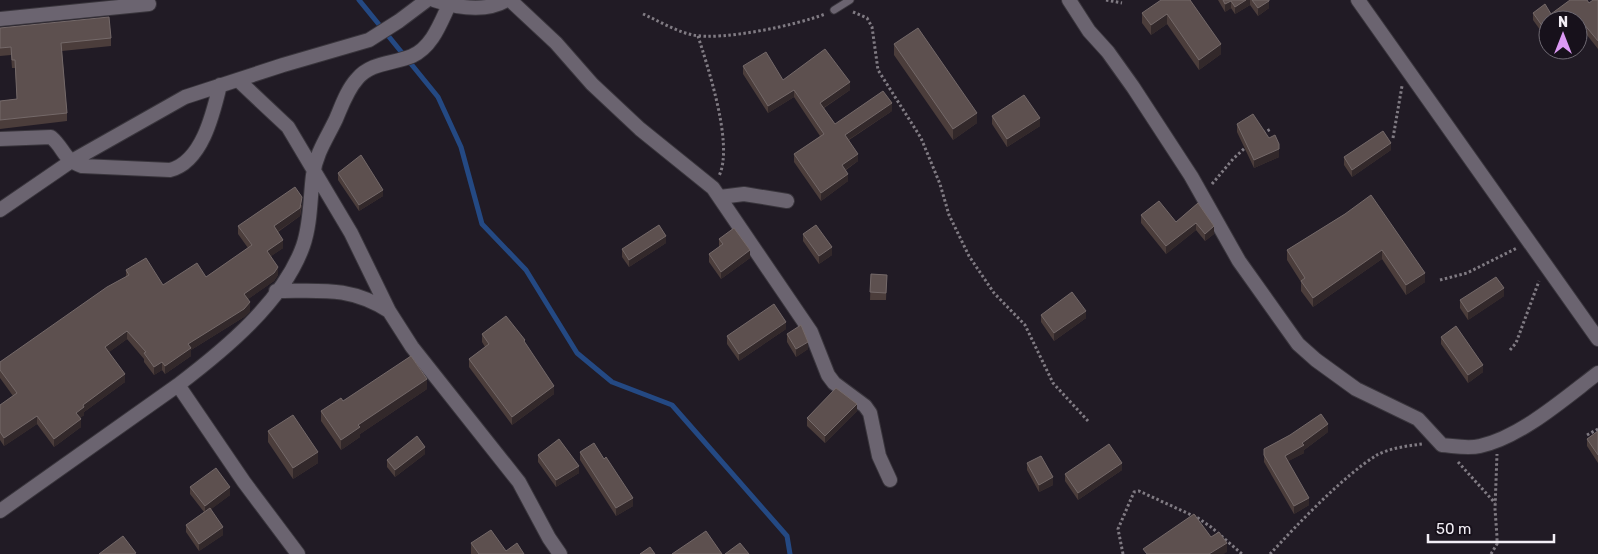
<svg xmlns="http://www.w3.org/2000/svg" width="1598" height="554" font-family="Rubik,sans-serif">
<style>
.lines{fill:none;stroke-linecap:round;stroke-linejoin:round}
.stream{stroke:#244983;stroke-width:5}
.lane-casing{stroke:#39353c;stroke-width:9}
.street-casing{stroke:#39353c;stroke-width:16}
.path{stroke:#807b83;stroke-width:3;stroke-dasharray:2.5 2.5;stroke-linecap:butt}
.lane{stroke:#6b6470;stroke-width:7}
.street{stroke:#6b6470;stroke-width:14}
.wall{fill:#4b3d3b}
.shaded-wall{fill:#32282a}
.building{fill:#5d504f;stroke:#746969}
</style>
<rect width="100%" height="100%" fill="#211b25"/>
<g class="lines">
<path class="stream" d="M359 0 438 97 461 147 482 224 526 270 577 353 612 382 672 405 787 536 790 554"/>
<defs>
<path id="lane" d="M834 10 850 0"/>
<path id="street" d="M434 0C458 8 485 13 507 0
M510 0 556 43 592 84 640 129 713 188 811 332 828 375 834 383 865 406 870 413 879 456 890 480
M1069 0 1089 31 1108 52 1133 87 1191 176 1239 261 1298 344 1316 360 1356 389 1418 419 1442 445C1455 446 1468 449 1480 446 1521 437 1565 398 1598 373
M1358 0 1598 339
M0 19 149 4
M238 80 288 127 351 233 389 311 412 347 519 482 549 538 560 554
M0 139 51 137C65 149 63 160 82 166L170 170C202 162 213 114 220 85
M720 197 744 194 787 201
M0 210 70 162 185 97 283 65 369 40 399 21 427 0
M276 291C321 291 349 286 389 311
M178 385C224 350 283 302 303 246 311 223 310 198 313 175 316 153 327 138 336 119 342 105 347 90 357 79 371 62 393 64 412 56 432 47 440 24 449 5
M0 511 178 385 244 482 298 554"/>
</defs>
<use href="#lane" class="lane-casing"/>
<use href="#street" class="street-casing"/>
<path class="path" d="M1106 0 1122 3
M853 12 867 18 872 27 878 70 921 138 940 184 949 215 969 256 994 293 1025 325 1053 383 1088 421
M643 14C659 21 675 31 693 35 722 41 797 25 825 14
M698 36C708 68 734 145 719 176
M1263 133 1271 129
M1393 138 1402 86
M1212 184 1233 159 1246 147
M1440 280 1467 273 1517 248
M1510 350 1516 343 1539 281
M1587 435 1598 429
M1458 462 1495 503
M1123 554 1118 529 1134 492 1139 491 1198 518 1211 527 1242 554
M1270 554C1298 524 1343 476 1377 455 1390 448 1407 446 1422 444
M1491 554 1497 544V537L1495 509 1497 454"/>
<use href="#lane" class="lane"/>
<use href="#street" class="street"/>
</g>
<path class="wall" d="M1191 0V2L1221 54 1199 70 1167 24 1151 35 1142 23V13Z
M1218 0H1269V8L1258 16 1250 5 1235 14 1231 8 1225 12Z
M1598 0V49L1583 30 1548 20V41L1533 20V13L1551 14Z
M0 28 111 38V46L62 51 67 113V121L0 129V101L17 99 15 68H12L11 55 0 56Z
M894 44 977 123 953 140 894 55Z
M743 66 783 80 850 90 824 108 835 124 892 111 849 140 858 161 846 170 848 181 821 201 794 162V154L820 136 794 97 768 113 743 74Z
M992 116 1040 126 1007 147 992 124Z
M1237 124 1279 157 1254 168 1237 132Z
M1391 150 1352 177 1344 165V157Z
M338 173 383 196 359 211 338 180Z
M1198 203 1214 234 1205 241 1196 230 1166 254 1141 223V215L1176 222Z
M302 205 300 216 278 232 283 248 271 256 278 275 274 281 248 299 250 311 244 317 191 350V356L165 374 162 370 154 375 144 362V359L127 339 109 352 125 382 84 412V415L80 418 81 427 54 447 37 424 4 446 0 440V405L13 396 0 378V362L126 277V270L163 285 206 277 248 248 238 234V226Z
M1345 214 1425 282 1406 295 1382 259 1313 307 1301 291V282L1287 260V250Z
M803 234 832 255 819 264 803 241Z
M719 239 750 258 721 279 709 262V254L719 247Z
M666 243 629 267 622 257V249Z
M871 274 887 275 886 300H870Z
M1504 296 1468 320 1460 308V300Z
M1041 315 1086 318 1054 341 1041 322Z
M786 329 739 361 727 344V336Z
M482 334 525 344 554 394 512 425 469 367V359L485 347 482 342Z
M787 334 808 349 796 357 787 342Z
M1441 337 1483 372 1468 383 1441 344Z
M427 389 360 434V437L341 450 321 421V411Z
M857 411 825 443 807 426V418Z
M268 431 318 463 293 479 268 442Z
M1598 431V463L1587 446V439Z
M1328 432 1304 450V453L1288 461 1309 505 1294 514 1264 462V449Z
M580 452 604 459 633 506 616 516 580 460Z
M425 454 395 477 387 467V460Z
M538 455 579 473 556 487 538 462Z
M1027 463 1053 485 1039 492 1027 470Z
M1122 470 1078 500 1065 481V474Z
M190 487 230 495 211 509 223 535 199 551 186 532V525L204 512 190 494Z
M471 543 506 551 524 554H471Z"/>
<path class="shaded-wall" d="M1246 0H1250V5L1235 14V7Z
M1231 1V8L1225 12V4Z
M1269 1V8L1258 16V8Z
M1167 14V24L1151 35V25Z
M1583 23V30L1578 34V27Z
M1221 44V54L1199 70V60Z
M850 82V90L820 110V103Z
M794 90V97L768 113V106Z
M892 103V111L845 142V135Z
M977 113V123L953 140V129Z
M1040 118V126L1007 147V139Z
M1391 143V150L1352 177V170Z
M1279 149V157L1254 168V160Z
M858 154V161L842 172V165Z
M848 174V181L821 201V193Z
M383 190V196L359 211V205Z
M302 197 300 216 274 234V226Z
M1196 223V230L1166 254V246Z
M1214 226V234L1205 241V234Z
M666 236V243L629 267V260Z
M283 240V248L267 259V251Z
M832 247V255L819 264V256Z
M750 250V258L721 279V272Z
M1382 250V259L1313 307V298Z
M278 267V275L274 281 244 302V294Z
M1425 273V282L1406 295V285Z
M1504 288V296L1468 320V312Z
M250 302V311L244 317 191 350V356L165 374V366L188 344Z
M1086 311V318L1054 341V333Z
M786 322V329L739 361V354Z
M127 331V339L105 355V347Z
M808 342V349L796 357V349Z
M162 362V370L154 375V367Z
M1483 365V372L1468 383V375Z
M125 374V382L84 412V415L76 421V413L83 405Z
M427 379V389L360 434V437L341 450V440L358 425Z
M554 386V394L512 425V417Z
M857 404V411L825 443V436Z
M37 416V424L4 446V438Z
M81 419V427L54 447V439Z
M1328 424V432L1304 450V453L1285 463V456Z
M425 447V454L395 477V470Z
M318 452V463L293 479V468Z
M1122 463V470L1078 500V493Z
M579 466V473L556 487V480Z
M1053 477V485L1039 492V485Z
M230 487V495L205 514V506Z
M633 498V506L616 516V508Z
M1309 498V505L1294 514V506Z
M223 527V535L199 551V544Z
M1227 543V552L1224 554H1209Z"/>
<path class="building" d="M1161 0H1190L1221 44 1199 60 1167 14 1151 25 1142 13Z
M1223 0H1246L1235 7 1231 1 1225 4Z
M1252 0H1269V1L1258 8Z
M1570 0H1587L1589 3 1593 0H1598V41L1583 23 1578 27V20H1548V34L1533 13 1545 4 1551 14Z
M109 17 111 38 61 43 67 113 0 120V101L17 99 15 60H12L11 47 0 48V28Z
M918 28 977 113 953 129 894 44Z
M825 49 850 82 820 103 835 124 883 91 892 103 845 135 858 154 842 165 848 174 821 193 794 154 824 134 794 90 768 106 743 66 766 52 783 80Z
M1024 95 1040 118 1007 139 992 116Z
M1253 114 1269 138 1275 135 1279 144V149L1254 160 1237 124Z
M1383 131 1391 143 1352 170 1344 157Z
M361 155 383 190 359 205 338 173Z
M295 187 302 197 300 208 274 226 283 240 267 251 278 267 274 273 244 294 250 302 244 309 188 344 191 348 165 366 162 362 154 367 144 353 146 352 127 331 105 347 125 374 83 405 84 407 76 413 81 419 54 439 37 416 4 438 0 432V405L17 393 0 370V362L107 287 129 275 126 270 146 258 163 285 197 263 206 277 252 245 238 226Z
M1371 195 1425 273 1406 285 1382 250 1313 298 1301 281 1305 278 1287 250 1345 214Z
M1159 201 1176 222 1198 203 1214 226 1205 234 1196 223 1166 246 1141 215Z
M659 225 666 236 629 260 622 249Z
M816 225 832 247 819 256 803 234Z
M734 228 750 250 721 272 709 254 723 244 719 239Z
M871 274 887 275 886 293 870 292Z
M1496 277 1504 288 1468 312 1460 300Z
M1072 292 1086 311 1054 333 1041 315Z
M774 304 786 322 739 354 727 336Z
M506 316 525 340 524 341 554 386 512 417 469 359 489 344 482 334Z
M801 325 808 342 796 349 787 334Z
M1456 326 1483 365 1468 375 1441 337Z
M411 356 427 379 358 425 360 427 341 440 321 411 341 398 343 401Z
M836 388 857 404 825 436 807 418Z
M1321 414 1328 424 1302 443 1304 445 1285 456 1309 498 1294 506 1264 455V449L1290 435Z
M293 415 318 452 293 468 268 431Z
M1598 431V455L1587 439Z
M417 436 425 447 395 470 387 460Z
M559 439 579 466 556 480 538 455Z
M594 443 604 459 606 457 633 498 616 508 580 452Z
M1109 444 1122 463 1078 493 1065 474Z
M1041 456 1053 477 1039 485 1027 463Z
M216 468 230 487 205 506 190 487Z
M210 508 223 527 199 544 186 525Z
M1194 514 1211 537 1219 532 1227 543 1209 554H1147L1143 549Z
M491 530 506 551 517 543 524 554H479L471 543Z
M706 531 722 554H672Z
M123 536 136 553 134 554H99Z
M740 543 749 554H725Z
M650 547 655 554H640Z"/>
<g transform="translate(1563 35)"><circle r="24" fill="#17111b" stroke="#6f6a73"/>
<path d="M0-4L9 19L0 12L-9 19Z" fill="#dc99f4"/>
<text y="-8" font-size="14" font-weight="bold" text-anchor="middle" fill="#f3eff6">N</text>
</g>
<path d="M1428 534v8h126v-8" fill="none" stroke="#f3eff6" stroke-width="2.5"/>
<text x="1436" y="534" font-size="15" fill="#f3eff6" stroke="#17111b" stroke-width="4" paint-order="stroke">50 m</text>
</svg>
